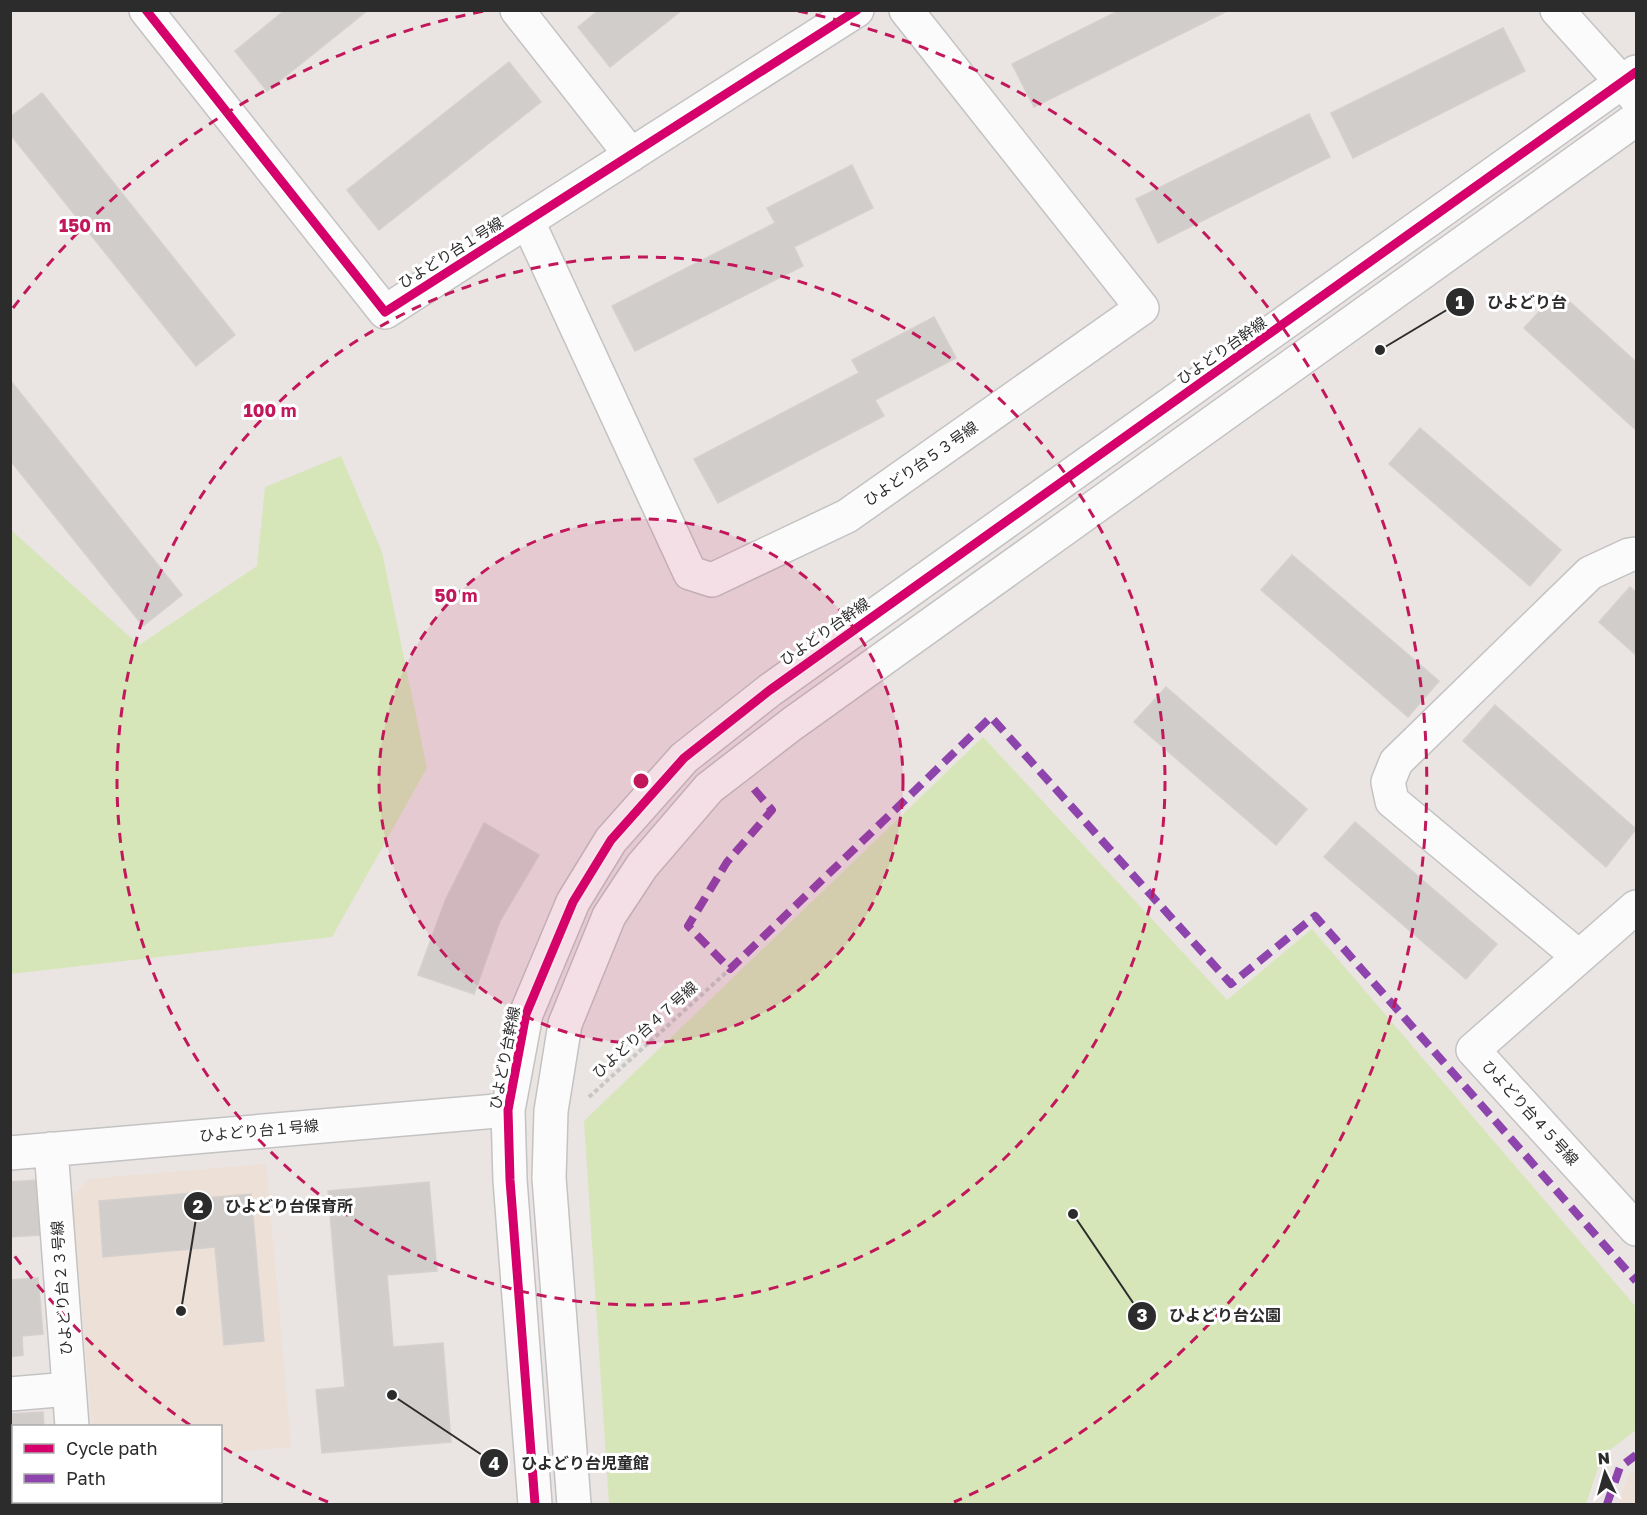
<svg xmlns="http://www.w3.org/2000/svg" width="1647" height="1515" font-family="'Golos Text','Noto Sans JP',sans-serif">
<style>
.education{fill:#ede0d6}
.green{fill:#d7e6b9}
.building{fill:#d1cdcb;stroke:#d5d0ce;stroke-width:1.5}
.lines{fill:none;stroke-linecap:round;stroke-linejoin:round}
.minor-casing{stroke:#c4c3c3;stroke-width:36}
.path{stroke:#c7c7c6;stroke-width:4;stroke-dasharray:4.5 3;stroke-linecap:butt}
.minor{stroke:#fcfbfb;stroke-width:33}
.quiet{stroke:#8e44ad;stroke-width:8;stroke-dasharray:15 8;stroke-linecap:butt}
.cycleway-casing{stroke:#fff;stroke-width:13}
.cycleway{stroke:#d6006c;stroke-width:9}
.ring{fill:none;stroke:#c2185b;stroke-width:3;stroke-dasharray:10 8}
.labels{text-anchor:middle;stroke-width:6;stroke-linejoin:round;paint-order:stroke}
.street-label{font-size:15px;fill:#2c2c2c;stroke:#fff}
.centre{fill:#c2185b;stroke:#fff;stroke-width:3}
.ring-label{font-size:18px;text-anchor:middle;font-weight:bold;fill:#c2185b;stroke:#fff;stroke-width:6;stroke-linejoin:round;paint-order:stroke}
.leader{fill:none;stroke:#2c2c2c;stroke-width:2}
.callout-dot{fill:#2c2c2c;stroke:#fff;stroke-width:2}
.mark-label{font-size:18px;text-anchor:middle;font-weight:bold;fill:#fff}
.callout-label{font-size:16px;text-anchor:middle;font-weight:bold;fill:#2c2c2c;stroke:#fff;stroke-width:6;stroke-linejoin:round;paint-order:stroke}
</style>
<rect width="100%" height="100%" fill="#eae4e2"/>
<path class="education" d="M266 1164 291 1447 221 1453 220 1426H92L72 1196 89 1179Z
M1636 1469V1504H1619L1628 1475Z"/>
<path class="green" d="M341 456 382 552 427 768 332 937 11 974V530L139 645 257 566 265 487Z
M983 737 1227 1000 1312 929 1636 1307V1430L1602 1456 1586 1504H609L584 1121Z"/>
<path class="building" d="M285 10H368L267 91 235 51Z
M599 10H682L610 67 578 27Z
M1120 10H1229L1034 107 1012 64Z
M1503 28 1525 71 1353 158 1331 113Z
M509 62 541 102 379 230 347 190Z
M42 93 235 335 196 366 10 134V117Z
M1309 114 1330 157 1158 243 1136 199Z
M852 165 873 208 794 247 803 266 635 351 612 306 775 223 767 208Z
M1558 291 1636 362V430L1524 328Z
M934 317 956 358 875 400 884 416 718 503 694 459 859 373 852 360Z
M10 380 182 595 143 626 10 460Z
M1420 428 1561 550 1530 586 1389 464Z
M1292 555 1439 681 1408 717 1261 590Z
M1630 587 1636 592V655L1599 622Z
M1166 687 1307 809 1276 845 1134 722Z
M1495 705 1636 829 1606 867 1463 741Z
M1355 822 1497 944 1466 979 1324 857Z
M484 823 539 855 500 921 474 994 418 975 445 901Z
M38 1180 42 1235 10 1237V1182Z
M429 1182 437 1271 387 1275 393 1347 443 1343 451 1442 322 1453 316 1390 345 1387 328 1191Z
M204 1192V1198L251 1194 264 1341 224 1345 215 1247 103 1257 99 1201Z
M38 1278 43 1334 22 1336 23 1355 10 1357V1280Z
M43 1412 44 1426H14V1480H10V1414Z"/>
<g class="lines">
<defs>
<path id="minor" d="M146 10 385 312 857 10
M517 10 631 155
M1557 10 1636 98
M528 222 690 573 712 580 847 516 1142 308 906 10
M1636 907 1473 1050 1636 1229
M1579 957 1392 801 1388 782 1396 762 1590 573 1629 555 1636 554
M51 1149 72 1426
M10 1153 508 1110
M10 1394 69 1389
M78 1502V1504
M535 1504 510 1180 508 1110 526 1014 573 902 611 840 684 758 770 690 1636 72
M574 1504 549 1178 551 1111 565 1024 609 916 642 866 709 788 792 724 1636 119"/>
</defs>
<use href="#minor" class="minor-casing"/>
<path class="path" d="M589 1097 730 969"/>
<use href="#minor" class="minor"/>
<path class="quiet" d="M754 789 772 810 727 862 688 926 730 969 991 717 1231 984 1315 916 1636 1281
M1607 1504 1620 1467 1636 1455"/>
<defs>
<path id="cycleway" d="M146 10 385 312 857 10
M535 1504 510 1180 508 1110 526 1014 573 902 611 840 684 758 770 690 1636 72"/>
</defs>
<use href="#cycleway" class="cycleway-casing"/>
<use href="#cycleway" class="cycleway"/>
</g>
<circle cx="641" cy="781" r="262" fill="#c2185b" fill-opacity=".12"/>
<g class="ring">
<circle cx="641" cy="781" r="262"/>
<circle cx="641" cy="781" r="524"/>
<path d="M328 1502A786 786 0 0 1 224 1448M190 1425A786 786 0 0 1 13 1254M13 308A786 786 0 0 1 484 11M798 11A786 786 0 0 1 954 1502"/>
</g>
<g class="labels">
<g class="street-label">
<text transform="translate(451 253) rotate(-32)" y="5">ひよどり台１号線</text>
<text transform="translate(1222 351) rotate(-35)" y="5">ひよどり台幹線</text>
<text transform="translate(921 464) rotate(-35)" y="5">ひよどり台５３号線</text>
<text transform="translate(825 632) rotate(-35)" y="5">ひよどり台幹線</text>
<text transform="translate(645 1030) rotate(-42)" y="5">ひよどり台４７号線</text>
<text transform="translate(505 1058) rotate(-79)" y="5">ひよどり台幹線</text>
<text transform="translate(1530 1113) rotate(48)" y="5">ひよどり台４５号線</text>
<text transform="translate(259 1131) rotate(-5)" y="5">ひよどり台１号線</text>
<text transform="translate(62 1288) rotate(-94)" y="5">ひよどり台２３号線</text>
</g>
</g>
<circle cx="641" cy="781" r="9" class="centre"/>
<g class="ring-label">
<text x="85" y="232">150 m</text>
<text x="270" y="417">100 m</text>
<text x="456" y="602">50 m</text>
</g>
<path class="leader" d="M1380 350L1460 302M181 1311L198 1206M1073 1214L1142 1316M392 1395L494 1463"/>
<g class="callout-dot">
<circle cx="1380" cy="350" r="6"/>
<circle cx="181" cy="1311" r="6"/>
<circle cx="1073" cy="1214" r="6"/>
<circle cx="392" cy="1395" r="6"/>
<circle cx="1460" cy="302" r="15"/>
<circle cx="198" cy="1206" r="15"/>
<circle cx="1142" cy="1316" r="15"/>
<circle cx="494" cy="1463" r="15"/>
</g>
<g class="mark-label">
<text x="1460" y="309">1</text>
<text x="198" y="1213">2</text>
<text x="1142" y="1322">3</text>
<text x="494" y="1470">4</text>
</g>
<g class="callout-label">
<text x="1527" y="308">ひよどり台</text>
<text x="289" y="1212">ひよどり台保育所</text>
<text x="1225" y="1321">ひよどり台公園</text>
<text x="585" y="1469">ひよどり台児童館</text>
</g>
<rect width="1647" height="1515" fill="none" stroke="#2c2c2c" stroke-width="24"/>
<rect x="12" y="1425" width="210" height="78" fill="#ffffff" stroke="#ababab" stroke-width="1.5"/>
<rect x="24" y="1444" width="30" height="9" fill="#d6006c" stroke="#ababab" stroke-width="1.5"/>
<text x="66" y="1455" font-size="18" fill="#2c2c2c">Cycle path</text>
<rect x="24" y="1474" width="30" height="9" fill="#8e44ad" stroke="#ababab" stroke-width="1.5"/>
<text x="66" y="1485" font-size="18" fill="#2c2c2c">Path</text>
<g transform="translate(1605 1473) rotate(355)" stroke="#ffffff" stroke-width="4.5" paint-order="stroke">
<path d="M0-4.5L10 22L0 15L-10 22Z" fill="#2c2c2c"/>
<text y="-9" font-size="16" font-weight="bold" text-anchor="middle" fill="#2c2c2c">N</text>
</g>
</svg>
